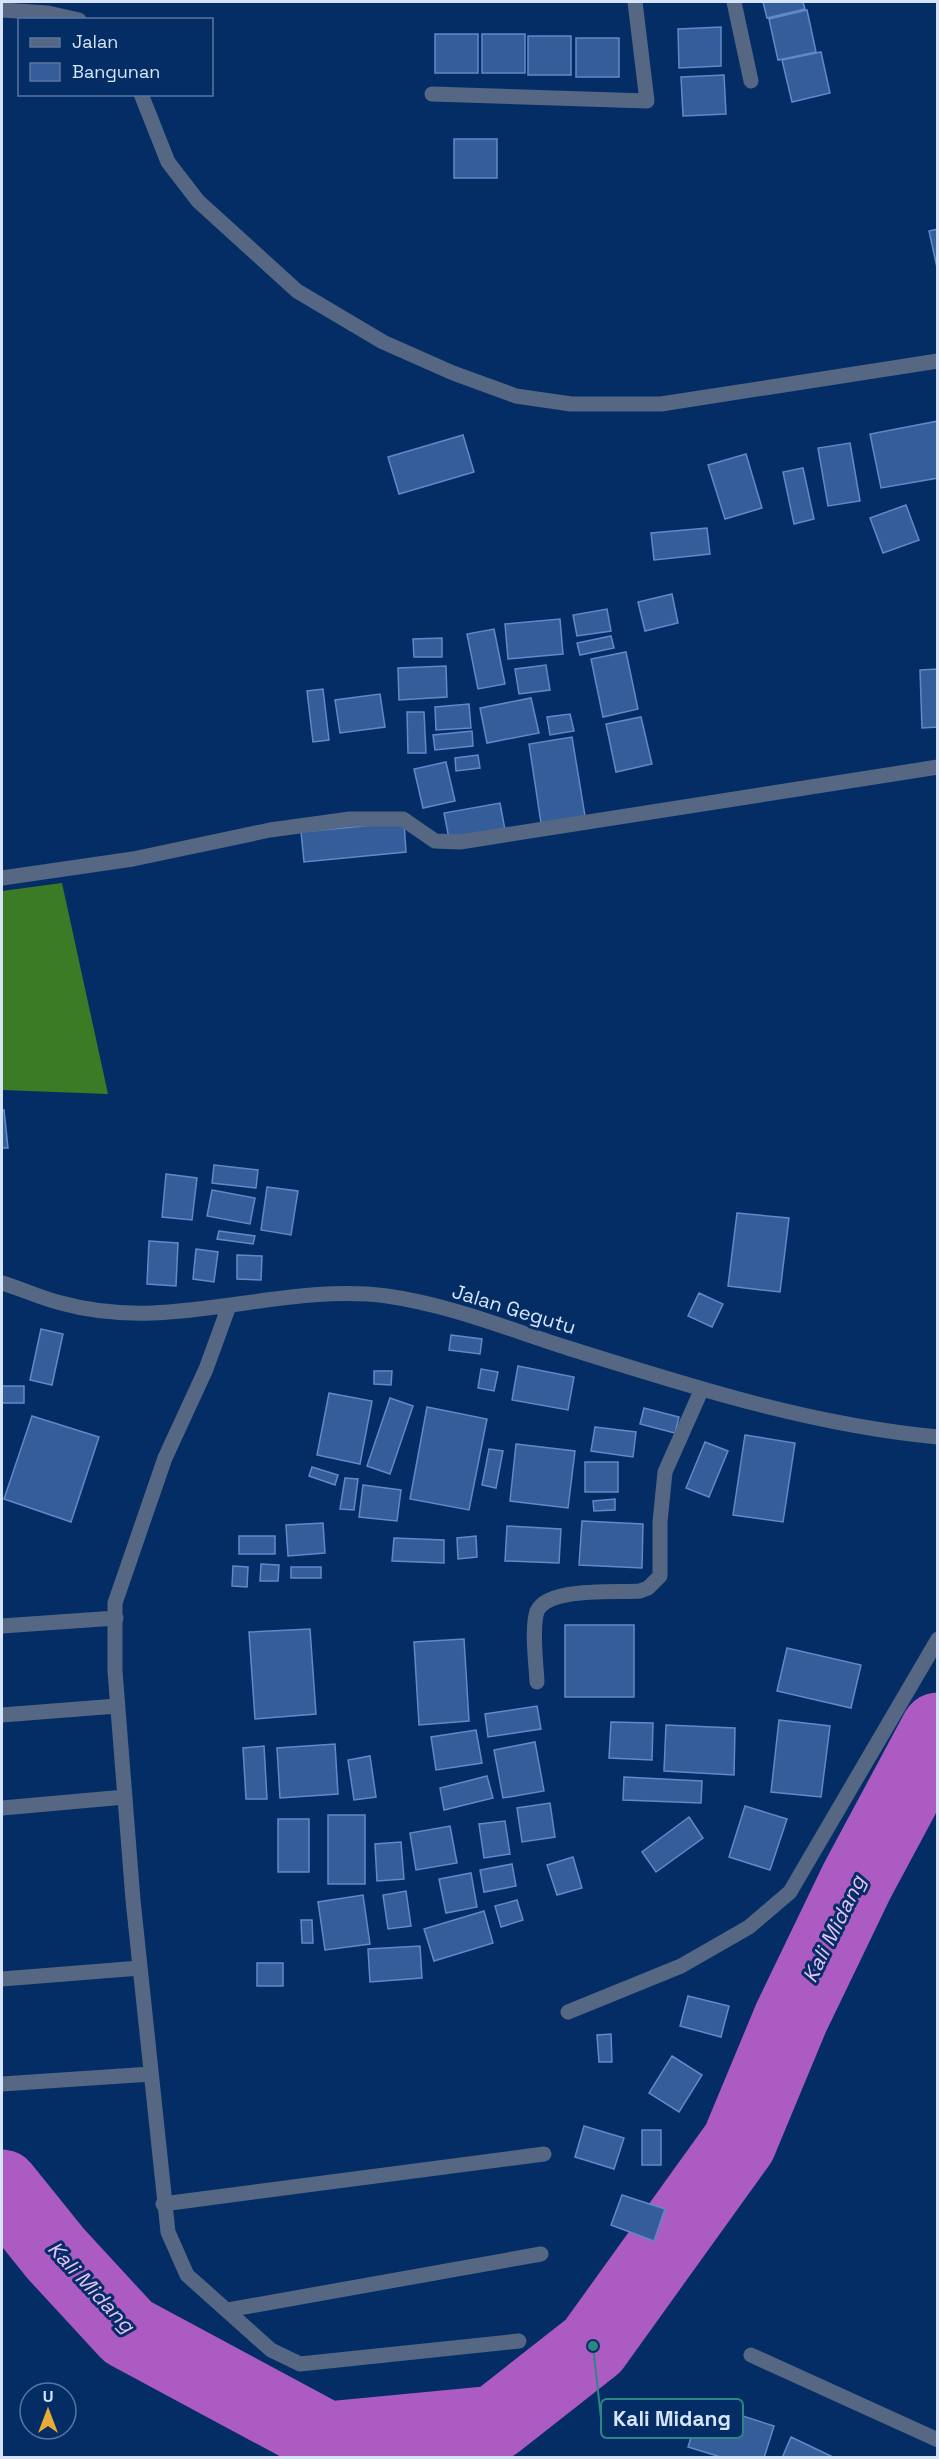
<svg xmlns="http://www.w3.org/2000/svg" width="939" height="2459" font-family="'Space Grotesk',sans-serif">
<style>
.forest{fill:#3c7b25}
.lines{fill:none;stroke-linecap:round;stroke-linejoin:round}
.river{stroke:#ac5bc2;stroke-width:75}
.building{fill:#355d99;stroke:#5f8aca;stroke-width:1.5}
.minor{stroke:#556782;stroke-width:15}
.labels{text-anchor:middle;stroke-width:6;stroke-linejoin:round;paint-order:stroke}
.street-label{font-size:20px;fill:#d6e4f9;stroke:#052d65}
.water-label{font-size:21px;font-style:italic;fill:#e8c2f4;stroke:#052d65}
.leader{fill:none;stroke:#2d8683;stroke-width:2}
.callout-dot{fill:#2d8683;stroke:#052d65;stroke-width:2}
.callout{fill:#052d65;stroke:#2d8683;stroke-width:2}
.callout-label{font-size:21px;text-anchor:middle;font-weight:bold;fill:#d6e4f9}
</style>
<rect width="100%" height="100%" fill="#052d65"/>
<path class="forest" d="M62 883 108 1094 2 1090V891Z"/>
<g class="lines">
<path class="river" d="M2 2187 56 2254 128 2332 327 2439 495 2423 593 2346 739 2143 791 2018 857 1881 938 1730"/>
</g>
<path class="building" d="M763 2H803L805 9 767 18Z
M807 10 816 52 778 60 769 19Z
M721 27V66L679 68 678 29Z
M435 34H478V73H435Z
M482 34H525V73H482Z
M528 36H571V75H528Z
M576 38H619V77H576Z
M821 52 830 93 792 102 782 60Z
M724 75 726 114 683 116 681 77Z
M454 139H497V178H454Z
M938 229V272L929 231Z
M938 421V478L881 488 870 434Z
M463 435 474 472 399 494 388 457Z
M850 443 860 501 828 506 818 448Z
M746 454 762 508 725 519 708 465Z
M803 468 814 519 794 524 783 472Z
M906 505 919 540 883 553 870 518Z
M707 528 710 554 654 560 651 533Z
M672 594 678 623 645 631 638 602Z
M607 609 611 631 577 636 573 615Z
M560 619 563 654 508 659 505 624Z
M494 629 505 684 478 689 467 634Z
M611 636 614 648 580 655 577 643Z
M442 638V657H414L413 639Z
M626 652 638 709 603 717 591 659Z
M546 665 550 690 519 694 515 669Z
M446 666 447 697 399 700 398 668Z
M938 669V727L922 728 920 670Z
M323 689 329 740 313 742 307 691Z
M380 694 385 727 340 733 335 700Z
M531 698 539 733 487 743 480 708Z
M469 704 471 728 436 730 435 707Z
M407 712H424L426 753H408Z
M570 714 574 731 550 735 547 717Z
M641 717 652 764 616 772 606 724Z
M472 731 473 746 435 750 433 735Z
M572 737 585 816 541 823 529 744Z
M478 755 480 768 456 771 455 758Z
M446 762 455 801 423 808 414 769Z
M500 803 505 830 449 839 444 813Z
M404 822 406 852 304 862 301 832Z
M4 1110 8 1148H2V1111Z
M214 1165 258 1170 256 1188 212 1183Z
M166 1174 197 1178 192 1220 162 1217Z
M267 1187 298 1191 291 1235 261 1230Z
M212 1190 255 1198 250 1224 207 1216Z
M737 1213 789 1218 780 1292 728 1286Z
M219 1231 255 1236 253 1244 217 1239Z
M149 1241 178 1243 176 1286 147 1284Z
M196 1249 218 1252 214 1282 193 1279Z
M237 1255 262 1256 261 1280 237 1279Z
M699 1293 723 1304 712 1327 688 1316Z
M41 1329 63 1334 52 1385 30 1380Z
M451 1335 482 1339 480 1354 449 1350Z
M518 1366 574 1377 568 1410 512 1400Z
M481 1369 498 1372 494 1391 478 1388Z
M374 1371H392L391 1385 374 1384Z
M2 1386H24V1403H2Z
M329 1393 372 1401 360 1464 317 1455Z
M390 1398 413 1406 390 1474 367 1466Z
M427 1407 487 1419 469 1510 410 1499Z
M644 1408 679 1417 675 1433 640 1424Z
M32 1416 99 1437 71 1522 4 1499Z
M595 1427 636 1432 633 1457 591 1451Z
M745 1435 795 1443 783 1522 733 1515Z
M705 1442 728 1451 709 1497 686 1488Z
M516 1444 575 1451 568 1508 510 1501Z
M489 1449 503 1451 496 1488 482 1485Z
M585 1462H618V1492H585Z
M312 1467 338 1475 335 1485 309 1476Z
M345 1478 358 1479 354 1510 340 1509Z
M363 1485 401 1490 397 1521 359 1517Z
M615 1499V1510L594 1511 593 1501Z
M582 1521 643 1524 642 1568 579 1565Z
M323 1523 325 1553 288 1556 286 1525Z
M507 1526 561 1529 559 1563 505 1561Z
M239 1536H275V1554H239Z
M476 1536 477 1557 458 1559 457 1538Z
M394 1538 444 1540V1563L392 1561Z
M261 1564 279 1565 278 1581H260Z
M233 1566 248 1567 247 1587 232 1586Z
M291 1567H321V1578H291Z
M565 1625H634V1697H565Z
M310 1629 316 1714 255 1719 249 1632Z
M464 1639 469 1721 419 1725 414 1642Z
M787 1648 861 1665 851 1708 777 1691Z
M537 1706 541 1729 488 1737 485 1714Z
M779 1720 830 1726 821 1797 771 1792Z
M611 1722 653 1723 652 1760 609 1758Z
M666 1725 735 1728 734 1775 664 1771Z
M476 1730 482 1763 436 1770 431 1737Z
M535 1742 544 1791 503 1798 494 1750Z
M335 1744 338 1794 280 1798 277 1748Z
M264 1746 267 1799H246L243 1748Z
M370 1756 376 1797 354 1800 348 1760Z
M487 1776 493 1798 444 1810 440 1788Z
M624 1777 702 1781 701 1803 623 1800Z
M550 1803 555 1837 522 1842 517 1808Z
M745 1806 787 1819 770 1870 729 1857Z
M328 1815H365V1884H328Z
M689 1817 703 1838 656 1872 642 1852Z
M278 1819H309V1872H278Z
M505 1821 510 1854 484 1858 479 1824Z
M450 1826 457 1863 416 1870 410 1833Z
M401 1842 404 1879 377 1881 375 1844Z
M573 1857 582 1888 557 1895 547 1865Z
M512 1864 516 1886 484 1892 480 1870Z
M471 1873 477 1907 446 1913 439 1879Z
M406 1891 411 1926 388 1929 383 1895Z
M363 1895 370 1944 325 1950 318 1902Z
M517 1900 523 1920 501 1927 495 1906Z
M484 1911 493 1943 434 1961 424 1929Z
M301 1920H312L313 1943H302Z
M420 1946 422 1978 370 1982 368 1949Z
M257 1963H283V1986H257Z
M688 1996 729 2006 721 2037 680 2026Z
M611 2034 612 2062H599L597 2035Z
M672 2056 702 2075 679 2112 649 2093Z
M584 2126 624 2138 614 2169 575 2157Z
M642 2130H661V2165H642Z
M622 2195 665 2209 654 2241 611 2225Z
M702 2403 774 2426 764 2458H724L688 2447Z
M791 2437 835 2458H782Z"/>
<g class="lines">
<path class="minor" d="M734 2 751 81
M2 10 48 13 79 20
M141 94 168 162 198 201 297 291 383 342 453 373 516 396 571 404H661L938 361
M432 94 647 101 635 2
M2 878 133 859 270 830 350 819H403L435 841 460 842 938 767
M2 1283C22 1289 41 1298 61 1303 90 1311 122 1314 152 1313 230 1310 309 1286 387 1296 450 1305 508 1329 568 1348 689 1386 810 1425 938 1437
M229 1306 206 1369 165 1458 115 1603V1671L133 1900 168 2232 187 2275 271 2350 300 2364 519 2341
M2 1626 116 1618
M537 1682C536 1661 532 1636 536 1615 541 1586 616 1593 640 1591L648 1588 660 1576V1522L665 1472 701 1391
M2 1715 117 1706
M2 1808 125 1797
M2 1979 140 1968
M568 2012 681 1966 749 1927 790 1892 938 1639
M2 2084 151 2074
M163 2204 544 2154
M228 2310 541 2254
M751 2355 938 2440"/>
</g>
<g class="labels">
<g class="street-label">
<text transform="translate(514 1309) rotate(17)" y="7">Jalan Gegutu</text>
</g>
<g class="water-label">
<text transform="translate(834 1929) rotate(-64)" y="7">Kali Midang</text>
<text transform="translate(91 2287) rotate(47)" y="7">Kali Midang</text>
</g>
</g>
<path class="leader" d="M593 2346L601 2418"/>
<circle class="callout-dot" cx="593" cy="2346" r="6"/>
<rect class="callout" x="601" y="2399" width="142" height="39" rx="6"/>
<g class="callout-label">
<text x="672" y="2426">Kali Midang</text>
</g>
<rect width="939" height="2459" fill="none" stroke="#d6e4f9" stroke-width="6"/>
<rect x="18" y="18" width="195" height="78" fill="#052d65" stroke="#5976a0" stroke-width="1.5"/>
<rect x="30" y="38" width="30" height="9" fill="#556782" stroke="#5976a0" stroke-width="1.5"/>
<text x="72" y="48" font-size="18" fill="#d6e4f9">Jalan</text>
<rect x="30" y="63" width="30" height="18" fill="#355d99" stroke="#5976a0" stroke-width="1.5"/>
<text x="72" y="78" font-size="18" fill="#d6e4f9">Bangunan</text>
<g transform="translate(48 2411)"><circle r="28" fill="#052d65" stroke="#5976a0" stroke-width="1.5"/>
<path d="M0-4.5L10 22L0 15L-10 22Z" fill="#e9ab38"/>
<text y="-9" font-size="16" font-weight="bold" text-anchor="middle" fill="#d6e4f9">U</text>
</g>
</svg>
